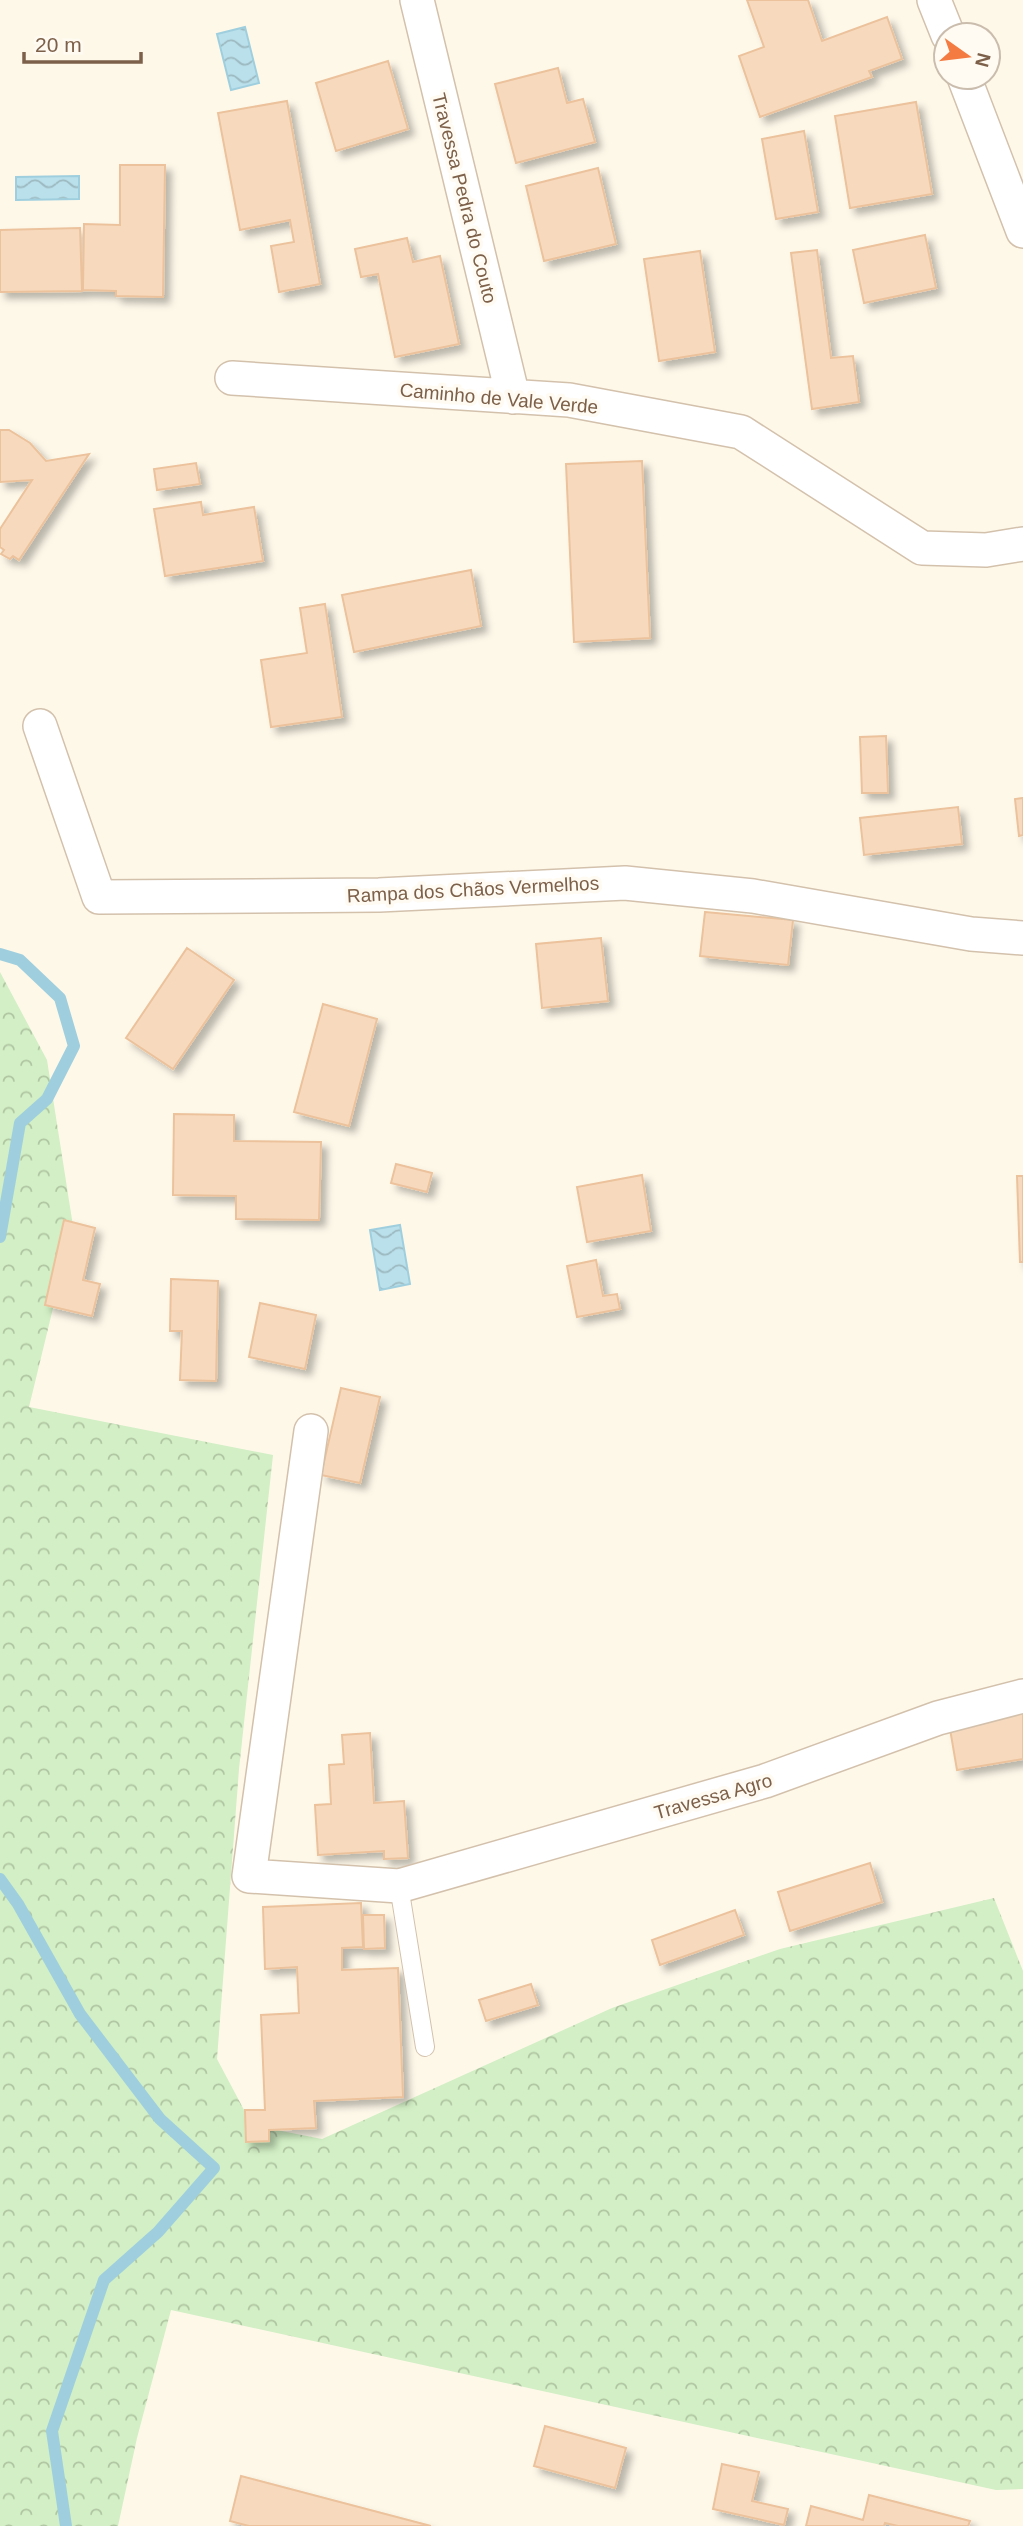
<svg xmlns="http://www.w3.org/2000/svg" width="1023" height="2526" font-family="Helvetica,sans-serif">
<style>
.forest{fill:url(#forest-crowns)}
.water{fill:url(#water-waves);stroke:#9fcfde;stroke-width:2}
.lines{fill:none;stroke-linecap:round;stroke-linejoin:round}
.stream{stroke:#9fcfde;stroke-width:12}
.building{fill:#f7dabe;stroke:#ecc29c;stroke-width:2;filter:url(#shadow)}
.lane-casing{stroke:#d3c1ac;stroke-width:20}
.street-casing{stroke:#d3c1ac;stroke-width:36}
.lane{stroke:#fff;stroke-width:18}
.street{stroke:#fff;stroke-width:33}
.labels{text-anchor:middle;stroke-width:7;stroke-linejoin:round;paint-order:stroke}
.street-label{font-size:19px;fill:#7d6049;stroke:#fffbf2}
</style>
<defs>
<pattern id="forest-crowns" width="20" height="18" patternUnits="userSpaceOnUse" patternTransform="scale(1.75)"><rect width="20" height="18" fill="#d2efc5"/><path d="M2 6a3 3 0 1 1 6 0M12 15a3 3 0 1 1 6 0" fill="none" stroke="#b0c5a2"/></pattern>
<pattern id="water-waves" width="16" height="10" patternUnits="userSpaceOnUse" patternTransform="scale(1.75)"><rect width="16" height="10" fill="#bae0eb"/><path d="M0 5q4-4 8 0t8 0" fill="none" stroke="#9cb9c0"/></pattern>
<filter id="shadow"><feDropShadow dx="6" dy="6" stdDeviation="3.5" flood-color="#0004"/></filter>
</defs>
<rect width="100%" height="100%" fill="#fef8e9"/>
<path class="forest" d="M0 972 47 1060 73 1226 29 1407 273 1455 239 1769 217 2059 252 2125 322 2139 612 2008 780 1949 994 1898 1023 1971V2489L996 2490 171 2310 137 2438 118 2526H0Z"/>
<path class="water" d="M245 27 259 83 231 90 217 34Z
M79 176V199L16 200V177Z
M400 1225 410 1284 380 1290 370 1230Z"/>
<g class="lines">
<path class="stream" d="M0 954 20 960 60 998 74 1046 47 1099 20 1123 0 1237
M0 1879 18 1904 80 2014 160 2119 214 2168 158 2232 104 2280 52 2431 66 2526"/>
</g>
<path class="building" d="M747 0H808L822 41 887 17 902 59 869 71 872 77 760 117 739 56 764 47Z
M388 61 408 129 336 151 316 83Z
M558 68 567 103 583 99 595 142 516 163 495 84Z
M287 101 320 284 279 292 271 246 294 242 290 220 240 230 218 113Z
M916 102 932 194 850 208 835 116Z
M804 131 818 212 776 219 762 139Z
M120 165H165L163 297 116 296V291L83 290 84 224 120 225Z
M598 168 616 244 544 261 526 186Z
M80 228 82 291 0 292V230Z
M925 235 936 288 864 303 853 250Z
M407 238 413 262 440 256 459 344 395 357 378 274 361 277 355 249Z
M817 250 831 358 853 356 859 402 812 409 791 253Z
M700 251 715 352 659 361 644 259Z
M0 430H9L30 443 46 461 89 454 19 560 13 556 10 559 1 554 4 550 0 547V529L32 480 0 482Z
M642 461 650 638 574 642 566 464Z
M196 463 200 484 157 490 154 469Z
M201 502 203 515 254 507 263 561 165 576 154 509Z
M471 570 481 626 354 652 342 595Z
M325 604 342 717 271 727 261 660 307 653 300 608Z
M886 736 888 793H862L860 737Z
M1023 798V835L1019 836 1015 799Z
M958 807 962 844 864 855 860 818Z
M705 912 793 920 788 965 700 956Z
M601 938 608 1001 542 1008 536 944Z
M187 948 234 980 173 1069 126 1038Z
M323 1004 377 1019 349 1126 294 1112Z
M174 1114 234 1115V1141L321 1142 319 1220 236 1219V1196L173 1195Z
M396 1164 432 1173 427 1192 391 1183Z
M642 1175 651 1231 587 1242 577 1187Z
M1017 1176H1023V1262H1020Z
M64 1220 95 1228 83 1280 100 1284 92 1316 45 1305Z
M596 1260 603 1296 617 1294 620 1309 577 1317 567 1266Z
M171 1279 218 1281 216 1381 180 1380 182 1331H170Z
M260 1303 316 1315 305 1369 249 1357Z
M341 1388 380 1397 360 1483 321 1475Z
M1023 1711V1759L957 1770 949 1723Z
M370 1733 374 1803 404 1801 408 1858 384 1859V1851L318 1855 315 1805 331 1804 329 1765 344 1764 342 1735Z
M870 1863 882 1902 790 1931 778 1892Z
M361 1903 363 1947 342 1948V1970L398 1968 403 2097 314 2101 316 2128 269 2130V2141L246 2142 245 2110H265L261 2015 299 2013 297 1967 265 1969 263 1907Z
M735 1910 744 1935 660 1965 652 1940Z
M363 1915H384L385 1948 364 1949Z
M531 1984 538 2005 486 2021 479 2000Z
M545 2426 626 2448 615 2488 534 2466Z
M722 2464 759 2472 752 2501 788 2509 784 2525 713 2509Z
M241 2476 431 2526H249L230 2521Z
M869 2495 970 2521 968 2526H898L885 2523 884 2526H806L811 2506 863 2520Z"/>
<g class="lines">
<defs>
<path id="lane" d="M399 1886 425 2047"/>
<path id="street" d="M417 0 513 397
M934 0 948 35
M964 77 1023 231
M232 378 569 400 741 432 922 548 986 550 1023 544
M40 726 99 897 379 895 625 883 753 896 971 934 1023 938
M311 1431 249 1876 399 1886 765 1781 938 1718 1023 1696"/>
</defs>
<use href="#lane" class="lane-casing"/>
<use href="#street" class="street-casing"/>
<use href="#lane" class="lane"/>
<use href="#street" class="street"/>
</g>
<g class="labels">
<g class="street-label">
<text transform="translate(465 198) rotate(76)" y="7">Travessa Pedra do Couto</text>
<text transform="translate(499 398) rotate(5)" y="7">Caminho de Vale Verde</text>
<text transform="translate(473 889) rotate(-3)" y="7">Rampa dos Chãos Vermelhos</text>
<text transform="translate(713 1796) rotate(-16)" y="7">Travessa Agro</text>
</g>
</g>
<g transform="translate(967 56) rotate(104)"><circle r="33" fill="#fffbf2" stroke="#cbbdae" stroke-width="2"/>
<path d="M0-5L12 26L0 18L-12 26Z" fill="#f47b42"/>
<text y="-10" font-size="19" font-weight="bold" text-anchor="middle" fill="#7d6049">N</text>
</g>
<path d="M24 52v10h117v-10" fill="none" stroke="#7d6049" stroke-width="3.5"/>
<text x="35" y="52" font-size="21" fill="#7d6049" stroke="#fffbf2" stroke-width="5" paint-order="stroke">20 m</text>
</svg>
